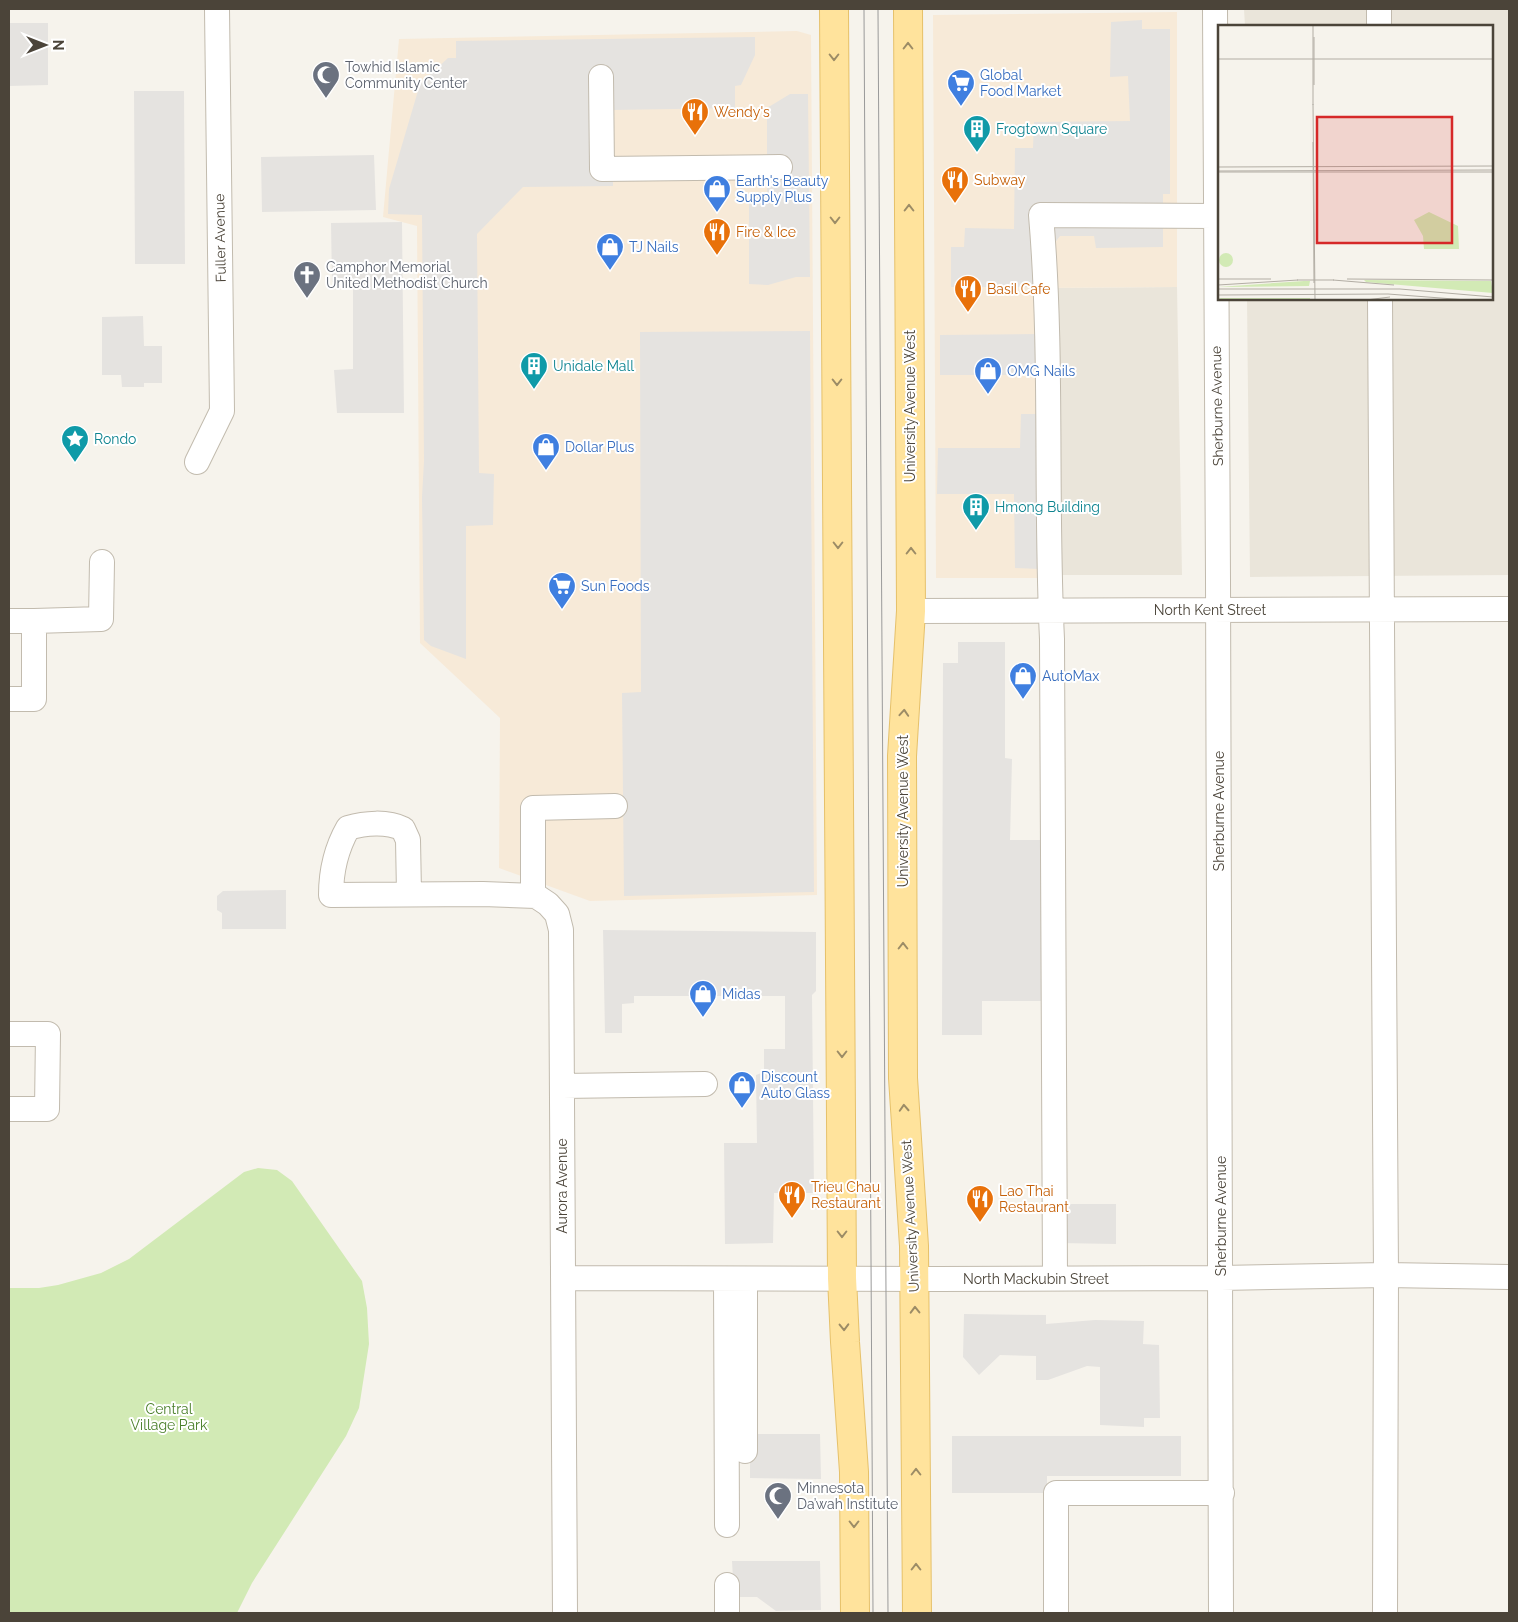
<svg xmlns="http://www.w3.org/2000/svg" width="1518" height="1622" font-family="Raleway,sans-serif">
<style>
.residential{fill:#eae5da}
.commercial{fill:#f7ead8}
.green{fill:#d2eab5}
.parking{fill:#e5e3e0}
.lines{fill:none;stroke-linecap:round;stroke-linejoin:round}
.minor-casing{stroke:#c2bbae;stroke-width:26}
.major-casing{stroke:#e6c16a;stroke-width:30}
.minor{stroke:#fff;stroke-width:24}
.major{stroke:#ffe39c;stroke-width:28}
.tram{stroke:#9a9a9a;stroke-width:1}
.oneway{stroke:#9c8c66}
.labels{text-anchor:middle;stroke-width:4;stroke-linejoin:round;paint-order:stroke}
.worship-label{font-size:14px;fill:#5b616d;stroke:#fff;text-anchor:start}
.shop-label{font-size:14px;fill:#366cbe;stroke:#fff;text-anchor:start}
.food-label{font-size:14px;fill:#c56008;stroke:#fff;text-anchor:start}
.culture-label{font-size:14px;fill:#0d838f;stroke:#fff;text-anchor:start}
.street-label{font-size:14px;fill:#4b4439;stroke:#fff}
.park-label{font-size:14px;fill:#4a7f2a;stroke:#fff}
.inset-road{fill:none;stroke:#b2ada4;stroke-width:1}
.view{fill:#d62828;fill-opacity:0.15;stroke:#d62828;stroke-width:2.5}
.inset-edge{fill:none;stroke:#4b4439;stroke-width:2.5}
</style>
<rect width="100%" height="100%" fill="#f6f3ec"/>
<path class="residential" d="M1244 9H1509V575L1250 577 1247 299H1492V26H1245Z
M1177 287 1182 575H1053L1052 288Z"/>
<path class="commercial" d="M1177 12V287L1039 288 1041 578H936L933 15Z
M797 31 811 35 817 895 590 901 499 868 500 718 420 643 417 226 383 217 399 39Z"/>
<path class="green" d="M258 1168 277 1170 292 1181 362 1281 367 1308 369 1344 359 1408 346 1436 252 1583 237 1613H9V1288H39L58 1285 101 1273 129 1259 244 1172Z"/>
<path class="parking" d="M1142 20V29H1170V194H1163V247L1096 248 1094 236H1060L1034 270 1035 287H951V247H964L965 228 1014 229 1015 148H1033L1034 122 1130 121 1128 76 1110 77 1111 22Z
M9 23H48V85L9 86Z
M755 37V55L741 85 735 86V108L612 110 613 186 523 187 477 234 479 473 494 474 493 525 466 526V659L431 646 424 640 422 497 424 461 422 215 388 214 389 189 420 84 448 58H456V41Z
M134 91H184L185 264H135Z
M790 94H808L810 277H796L768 285 749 284V193L767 192V108Z
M374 155 376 210 262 212 261 157Z
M402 222 404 413H337L334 370 353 369V282H332L331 223Z
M143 316 144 346H162V383H144V387H122L121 375H102V317Z
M810 331 814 892 624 896 622 693 641 692 640 332Z
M1038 334V375H940V335Z
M1021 414H1038L1039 569 1015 568 1014 494H937L938 448H1020Z
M958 642H1005V758L1012 759 1010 840H1041L1043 1001H982V1035H942L943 663H958Z
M286 890V929H222V913L217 910V896L223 891Z
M603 930 816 932V991L812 995 814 1193H774L773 1243 725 1244 724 1143H757L756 1075 764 1072V1049H785V996H634V1003L622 1004V1033H605Z
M1060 1204H1116V1244L1059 1243Z
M964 1314 1046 1315V1324L1095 1320 1144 1321 1143 1344 1159 1345 1160 1418H1144V1427L1100 1425V1367L1087 1366 1048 1380H1036V1356L1000 1355 979 1375 963 1357Z
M750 1434H820L821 1479 750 1478Z
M952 1436H1181V1476H1047V1493H952Z
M732 1561H820L821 1610 776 1611 757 1597H734Z"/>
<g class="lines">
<defs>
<path id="minor" d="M1215 9 1218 579 1221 1613
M1379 9V26
M601 77 602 169 780 167
M1380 299 1386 1275 1385 1613
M197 462 222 411 217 9
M911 611 1509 609
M9 621H34V699H9
M34 621 101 619 102 562
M409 893 408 840 403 829C387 821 365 823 348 828 336 849 331 871 331 895L483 894 536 896 548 904 557 914 561 930 565 1613
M533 896V808L615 806
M9 1034H48L47 1109H9
M562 1086 705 1084
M563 1278 936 1279 1221 1278 1386 1275 1509 1277
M1055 1278 1052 639C1045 498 1053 356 1041 215L1215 216
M726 1279 727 1525
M745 1279V1451
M727 1585V1613
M1056 1613V1493H1222"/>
<path id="major" d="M834 9 842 1278 845 1342 854 1472 855 1613
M908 9 911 611 902 756 903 1078 914 1246 917 1613"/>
</defs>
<use href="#minor" class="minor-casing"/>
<use href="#major" class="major-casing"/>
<use href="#minor" class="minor"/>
<use href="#major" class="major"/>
<path class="tram" d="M864 9 873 1613
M878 9 888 1613"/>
</g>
<defs><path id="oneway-chevron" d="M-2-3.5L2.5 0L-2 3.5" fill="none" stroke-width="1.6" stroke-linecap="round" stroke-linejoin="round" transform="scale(1.25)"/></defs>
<g class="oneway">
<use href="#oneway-chevron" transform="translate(908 46) rotate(-90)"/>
<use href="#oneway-chevron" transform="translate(834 57) rotate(90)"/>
<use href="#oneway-chevron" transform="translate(909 208) rotate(-90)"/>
<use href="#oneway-chevron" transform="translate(835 220) rotate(90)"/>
<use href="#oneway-chevron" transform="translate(837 382) rotate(90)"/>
<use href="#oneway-chevron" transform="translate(838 545) rotate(90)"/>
<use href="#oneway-chevron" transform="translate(911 551) rotate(-90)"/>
<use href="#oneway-chevron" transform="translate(904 713) rotate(-86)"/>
<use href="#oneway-chevron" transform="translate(903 946) rotate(-90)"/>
<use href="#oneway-chevron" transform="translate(842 1054) rotate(90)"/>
<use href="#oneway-chevron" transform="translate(904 1108) rotate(-93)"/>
<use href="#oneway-chevron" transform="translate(842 1234) rotate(90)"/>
<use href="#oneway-chevron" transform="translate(915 1310) rotate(-91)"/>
<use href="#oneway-chevron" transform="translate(844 1327) rotate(89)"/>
<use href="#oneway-chevron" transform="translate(916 1472) rotate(-90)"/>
<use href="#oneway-chevron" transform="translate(854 1524) rotate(90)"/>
<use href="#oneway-chevron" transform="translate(916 1567) rotate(-90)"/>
</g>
<defs>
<symbol id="mosque-pin" viewBox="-11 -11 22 30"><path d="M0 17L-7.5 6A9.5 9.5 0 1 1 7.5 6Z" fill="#6b7280" stroke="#fff"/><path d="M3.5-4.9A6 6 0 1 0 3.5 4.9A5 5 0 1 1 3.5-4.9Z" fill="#fff"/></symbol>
<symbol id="supermarket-pin" viewBox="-11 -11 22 30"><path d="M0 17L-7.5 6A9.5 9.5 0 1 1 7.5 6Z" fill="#3f7fe0" stroke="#fff"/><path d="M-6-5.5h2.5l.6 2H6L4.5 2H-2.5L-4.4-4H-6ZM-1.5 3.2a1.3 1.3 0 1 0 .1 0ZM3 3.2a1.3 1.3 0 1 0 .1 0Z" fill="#fff"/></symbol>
<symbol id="restaurant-pin" viewBox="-11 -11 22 30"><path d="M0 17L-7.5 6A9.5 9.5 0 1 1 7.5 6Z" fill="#e8710a" stroke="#fff"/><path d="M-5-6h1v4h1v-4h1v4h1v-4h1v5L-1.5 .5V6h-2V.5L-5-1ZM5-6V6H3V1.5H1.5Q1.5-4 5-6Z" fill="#fff"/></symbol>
<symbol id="building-pin" viewBox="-11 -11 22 30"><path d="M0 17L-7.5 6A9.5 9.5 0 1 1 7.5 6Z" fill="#0f9aa8" stroke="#fff"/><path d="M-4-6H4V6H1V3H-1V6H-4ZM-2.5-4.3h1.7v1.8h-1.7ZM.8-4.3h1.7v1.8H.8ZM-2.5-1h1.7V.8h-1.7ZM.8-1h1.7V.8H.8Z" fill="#fff"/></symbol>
<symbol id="shop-pin" viewBox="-11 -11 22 30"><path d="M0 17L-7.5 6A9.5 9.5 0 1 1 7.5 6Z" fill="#3f7fe0" stroke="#fff"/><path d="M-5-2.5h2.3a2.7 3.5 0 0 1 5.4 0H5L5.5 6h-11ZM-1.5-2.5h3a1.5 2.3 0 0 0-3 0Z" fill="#fff"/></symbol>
<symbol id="church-pin" viewBox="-11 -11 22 30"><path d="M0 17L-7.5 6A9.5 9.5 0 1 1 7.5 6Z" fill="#6b7280" stroke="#fff"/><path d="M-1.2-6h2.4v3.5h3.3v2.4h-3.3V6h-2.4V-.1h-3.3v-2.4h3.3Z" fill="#fff"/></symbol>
<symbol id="sight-pin" viewBox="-11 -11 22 30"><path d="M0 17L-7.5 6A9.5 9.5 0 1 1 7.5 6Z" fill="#0f9aa8" stroke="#fff"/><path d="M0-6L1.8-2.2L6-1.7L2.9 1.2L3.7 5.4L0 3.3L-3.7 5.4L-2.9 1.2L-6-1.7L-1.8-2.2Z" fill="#fff"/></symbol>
</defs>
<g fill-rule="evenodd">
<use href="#mosque-pin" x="310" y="59" width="32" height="43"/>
<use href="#supermarket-pin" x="945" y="67" width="32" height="43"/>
<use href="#restaurant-pin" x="679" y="96" width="32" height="43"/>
<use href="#building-pin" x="961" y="113" width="32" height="43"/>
<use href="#restaurant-pin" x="939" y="164" width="32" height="43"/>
<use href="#shop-pin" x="701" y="173" width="32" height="43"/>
<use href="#restaurant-pin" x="701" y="216" width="32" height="43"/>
<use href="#shop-pin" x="594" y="231" width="32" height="43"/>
<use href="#church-pin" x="291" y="259" width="32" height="43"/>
<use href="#restaurant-pin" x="952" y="273" width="32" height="43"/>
<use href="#building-pin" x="518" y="350" width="32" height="43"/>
<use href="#shop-pin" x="972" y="355" width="32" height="43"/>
<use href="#sight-pin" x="59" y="423" width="32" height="43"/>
<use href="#shop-pin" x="530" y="431" width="32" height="43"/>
<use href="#building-pin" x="960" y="491" width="32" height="43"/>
<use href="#supermarket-pin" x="546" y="570" width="32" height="43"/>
<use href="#shop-pin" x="1007" y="660" width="32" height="43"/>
<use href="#shop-pin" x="687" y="978" width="32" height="43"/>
<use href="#shop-pin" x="726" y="1069" width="32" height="43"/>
<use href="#restaurant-pin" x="776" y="1179" width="32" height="43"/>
<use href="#restaurant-pin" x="964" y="1183" width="32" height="43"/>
<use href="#mosque-pin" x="762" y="1480" width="32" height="43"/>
</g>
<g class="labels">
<g class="worship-label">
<text x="345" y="72">Towhid Islamic<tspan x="345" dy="16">Community Center</tspan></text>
<text x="326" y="272">Camphor Memorial<tspan x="326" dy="16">United Methodist Church</tspan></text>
<text x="797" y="1493">Minnesota<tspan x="797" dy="16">Da’wah Institute</tspan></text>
</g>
<g class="shop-label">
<text x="980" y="80">Global<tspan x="980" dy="16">Food Market</tspan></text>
<text x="736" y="186">Earth's Beauty<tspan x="736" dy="16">Supply Plus</tspan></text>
<text x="629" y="252">TJ Nails</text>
<text x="1007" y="376">OMG Nails</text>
<text x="565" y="452">Dollar Plus</text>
<text x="581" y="591">Sun Foods</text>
<text x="1042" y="681">AutoMax</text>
<text x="722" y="999">Midas</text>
<text x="761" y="1082">Discount<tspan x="761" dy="16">Auto Glass</tspan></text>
</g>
<g class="food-label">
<text x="714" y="117">Wendy's</text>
<text x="974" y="185">Subway</text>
<text x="736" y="237">Fire &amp; Ice</text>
<text x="987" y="294">Basil Cafe</text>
<text x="811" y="1192">Trieu Chau<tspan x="811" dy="16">Restaurant</tspan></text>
<text x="999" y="1196">Lao Thai<tspan x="999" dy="16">Restaurant</tspan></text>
</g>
<g class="culture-label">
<text x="996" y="134">Frogtown Square</text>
<text x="553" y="371">Unidale Mall</text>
<text x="94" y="444">Rondo</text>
<text x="995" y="512">Hmong Building</text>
</g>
<g class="street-label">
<text transform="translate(220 238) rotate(-91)" y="5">Fuller Avenue</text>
<text transform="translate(910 406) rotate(-90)" y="5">University Avenue West</text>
<text transform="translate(1217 406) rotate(-91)" y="5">Sherburne Avenue</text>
<text x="1210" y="615">North Kent Street</text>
<text transform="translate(903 811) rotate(-90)" y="5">University Avenue West</text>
<text transform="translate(1219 811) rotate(-90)" y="5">Sherburne Avenue</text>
<text transform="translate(562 1186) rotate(-90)" y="5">Aurora Avenue</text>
<text transform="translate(910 1216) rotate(-93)" y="5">University Avenue West</text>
<text transform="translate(1221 1216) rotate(-90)" y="5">Sherburne Avenue</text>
<text x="1036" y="1284">North Mackubin Street</text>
</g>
<g class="park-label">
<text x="169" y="1414">Central<tspan x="169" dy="16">Village Park</tspan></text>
</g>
</g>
<g transform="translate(1218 25)">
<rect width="275" height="275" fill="#f6f3ec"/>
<path d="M211 187 240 201 241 224H206L205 211 196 195ZM1 235a7 7 0 1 1 14 0a7 7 0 1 1-14 0ZM146 255 273 256 275 268 148 257ZM86 256H92L91 261 0 262ZM0 273H92V275H6Z" fill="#d2eab5"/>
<path class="inset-road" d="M95 0V80M0 34H275M96 60V12M95 79 97 275M95 117 96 258M0 142 275 141M0 146 275 145M0 147H275M0 254H53M129 254 275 255M79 255H116M115 255 176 260M0 260 80 255M0 264H182L275 272M0 270 170 269 249 275M148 275 172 272"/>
<path class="view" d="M99 92H234V218H99Z"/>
<rect width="275" height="275" class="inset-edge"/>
</g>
<rect width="1518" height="1622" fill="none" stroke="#4b4439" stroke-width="20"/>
<g transform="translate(45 45) rotate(90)" stroke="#ffffff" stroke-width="4" paint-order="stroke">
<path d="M0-4L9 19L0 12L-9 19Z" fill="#4b4439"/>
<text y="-8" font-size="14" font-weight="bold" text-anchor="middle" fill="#4b4439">N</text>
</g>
</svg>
